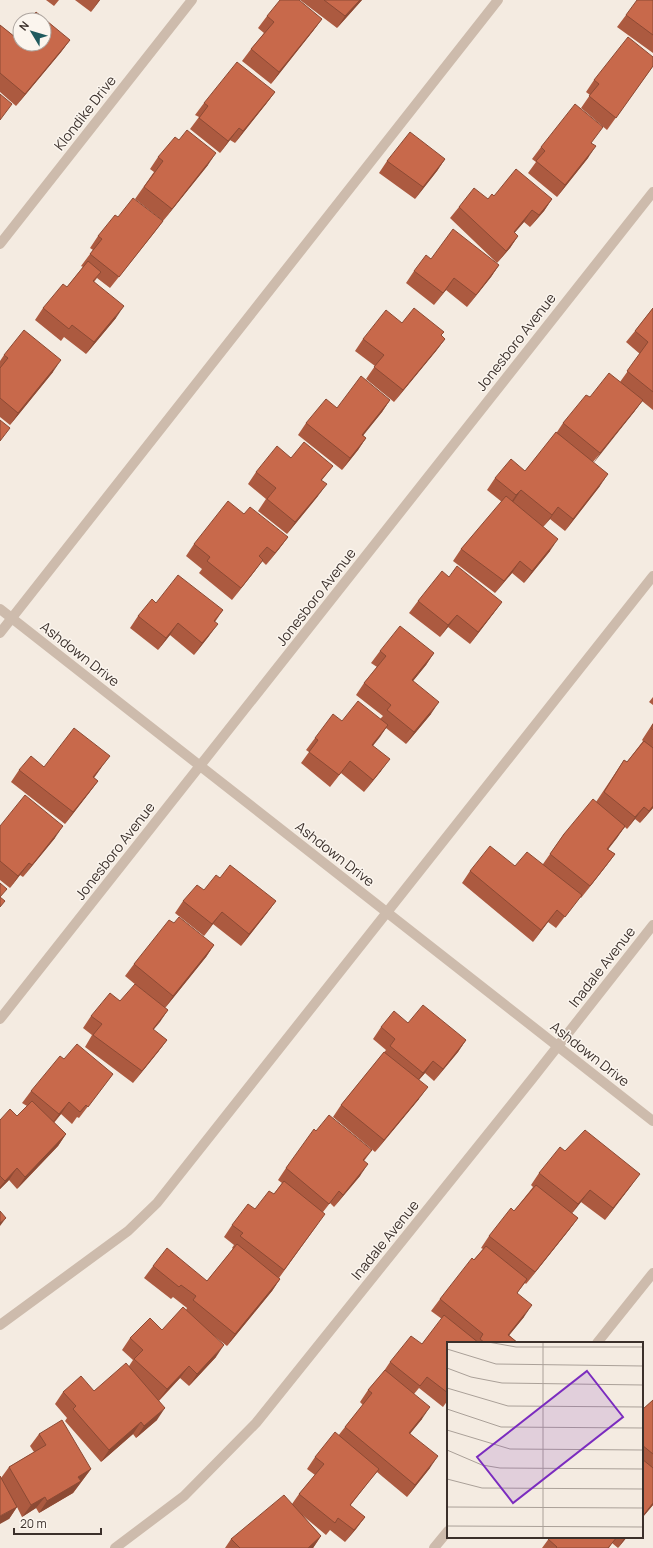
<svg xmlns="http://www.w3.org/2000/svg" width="653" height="1548" font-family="Manrope,sans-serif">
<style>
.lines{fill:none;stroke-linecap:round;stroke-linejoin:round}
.minor{stroke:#cdbbac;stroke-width:10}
.wall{fill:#ac5a40}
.shaded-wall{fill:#8c4a34}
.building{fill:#c8694b;stroke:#8c4a34}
.labels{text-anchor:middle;stroke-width:3;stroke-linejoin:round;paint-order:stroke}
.street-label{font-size:14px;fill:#3b302b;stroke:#fbf5ee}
.inset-road{fill:none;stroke:#aaa098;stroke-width:1}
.view{fill:#7b2cbf;fill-opacity:0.15;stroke:#7b2cbf;stroke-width:2}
.inset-edge{fill:none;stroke:#3b302b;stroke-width:2}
</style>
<rect width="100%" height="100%" fill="#f4ebe1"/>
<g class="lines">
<path class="minor" d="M0 244 192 0
M0 609 653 1121
M0 633 498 0
M0 1019 653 192
M0 1325 128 1231 157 1203 653 576
M597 1343 653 1273
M115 1548 184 1496 256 1423 532 1079 653 925
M434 1548 448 1531"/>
</g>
<path class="wall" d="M46 0H59L54 6Z
M75 0H100L91 12Z
M300 0H362L337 28Z
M653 0V53L617 27 626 15Z
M267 16 322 19 313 31 271 84 242 61 251 49 264 33 258 28Z
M0 25 15 37 70 40 61 52 16 106 0 92Z
M653 66 607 130 581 108 590 95 586 92 594 80Z
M275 92 266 104 235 143 230 140 220 153 190 129 199 117 195 115 204 103Z
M592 143 588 158 557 197 528 173 536 162 532 159 541 147Z
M158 157 208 165 163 221 135 199 154 172 150 169Z
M445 159 437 171 415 199 379 173 387 161Z
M494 196 552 199 544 211 530 227 524 222 514 233 518 236 510 248 497 263 450 218 459 207 488 199Z
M118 217 163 221 154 233 110 288 97 278 94 282 116 318 86 354 64 337 61 341 35 320 43 308 67 287 83 267 81 266 93 250 90 248 98 236Z
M431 259 499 265 491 277 467 307 446 290 434 305 406 283 414 271Z
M653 308V410L642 401 634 412 593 462 600 486 565 531 550 519 543 527 550 551 524 583 512 573 495 593 453 561 461 549 502 502 487 490 495 478 525 471 557 432 563 423 590 397 620 382 640 354 626 342 635 331Z
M402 323 441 336 445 339 436 351 394 402 366 379 375 366 355 351 363 339Z
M4 355 53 372 10 425 0 417V361Z
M390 400 382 412 363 435 366 438 358 450 342 470 298 435 306 423 337 408Z
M291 458 333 466 322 480 318 496 287 534 258 511 266 499 248 484 256 472Z
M244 514 288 537 279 549 266 565 262 561 254 572 232 600 199 573 202 569 186 556 194 544Z
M449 577 502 602 493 614 470 644 448 627 440 637 409 613 418 601Z
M156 603 223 610 215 622 209 636 194 655 170 635 158 650 130 628 138 616Z
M380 651 434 653 426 665 413 681 431 714 406 744 386 728 373 745 381 771 364 792 341 773 330 787 301 763 309 752 306 750 315 738 342 721 380 719 383 716 356 695 364 683 377 667 371 663Z
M653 697V705L649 702Z
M653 723V808L640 823 635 819 627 829 625 827 608 849 615 854 606 866 581 898 580 897 556 928 548 922 533 942 462 883 470 871 515 866 543 864 564 834 596 802 624 760 627 762 643 741 642 740Z
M44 767 101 768 94 778 98 781 89 793 65 824 11 782 19 770Z
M0 826 55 838 23 877 20 875 10 888 0 880Z
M220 878 276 901 267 913 241 946 213 924 204 936 175 913 183 901 204 890Z
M174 923 214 945 206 957 165 1008 168 1010 153 1030 167 1040 158 1052 133 1083 85 1047 92 1035 83 1028 91 1016 120 1001 147 994 125 976 134 964Z
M408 1023 466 1040 458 1052 434 1081 425 1073 419 1080V1099L375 1152 333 1117 341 1105 386 1050 373 1039 381 1027Z
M64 1059 113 1074 79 1118 77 1117 72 1124 61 1114 54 1123 66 1134 58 1146 17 1189 9 1180 0 1189V1120L17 1116 27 1106 22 1103 31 1091Z
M316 1131 372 1150 364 1161 360 1176 334 1207 330 1203 323 1212 317 1225 279 1278 280 1279 272 1291 227 1346 214 1336 216 1357 189 1386 180 1378 159 1401 157 1420 136 1438 133 1434 101 1462 65 1421 67 1418 55 1404 63 1392 94 1391 129 1366 133 1360 122 1350 130 1338 162 1330 186 1310 187 1308 173 1297 171 1299 144 1278 153 1266 207 1281 233 1249 232 1248 234 1245 224 1237 232 1225 255 1209 274 1194 282 1183 278 1180 286 1168Z
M565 1151 631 1186 605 1220 581 1202 572 1213 578 1218 569 1230 526 1284 525 1283 517 1293 524 1317 509 1335 518 1343H448V1400L443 1407 419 1388 414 1394 422 1419 410 1433 430 1468 407 1497 377 1472 370 1480 350 1506 365 1517 356 1529 345 1542 330 1530 326 1535 301 1514 321 1536 313 1548H225L231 1539 292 1504 299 1494 315 1475 307 1469 315 1457 338 1436 345 1427 363 1405 360 1402 368 1390 382 1374 390 1362 422 1344 442 1319 431 1311 440 1299 483 1249 481 1248 489 1236 514 1211 533 1187 531 1185 539 1173Z
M653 1400V1505L642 1518V1408L643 1409Z
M39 1434 91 1469 73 1493 39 1513 36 1508 22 1517 17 1507 9 1519 1 1478 9 1467 34 1452 30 1446Z
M550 1537H627L618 1548 612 1543 609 1548H542Z"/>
<path class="shaded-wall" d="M99 0H100L91 12Z
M360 0H362L337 28 345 16Z
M322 19 313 31 271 84 279 72Z
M70 40 61 52 16 106 25 94Z
M275 92 266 104 235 143 243 131Z
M239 128 230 140 220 153 228 141Z
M596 146 588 158 557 197 565 185Z
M216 153 208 165 163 221 172 209Z
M445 159 437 171 415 199 423 187Z
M552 199 544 211 530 227 539 215Z
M532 210 524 222 505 244 514 232Z
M518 236 510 248 497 263 506 251Z
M499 265 491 277 467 307 476 295Z
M454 278 446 290 434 305 443 293Z
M124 306 116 318 86 354 94 342Z
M445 339 436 351 394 402 403 390Z
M61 360 53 372 10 425 18 413Z
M390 400 382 412 354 447 362 435Z
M643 400 634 412 592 465 600 453Z
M366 438 358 450 342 470 350 458Z
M608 474 600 486 565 531 573 519Z
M327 484 318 496 287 534 295 522Z
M521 490 513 502 508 507 516 495Z
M558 507 550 519 543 527Z
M288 537 279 549 266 565 275 553Z
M558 539 550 551 524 583 532 571Z
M263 560 254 572 232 600 241 588Z
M520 561 512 573 495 593 504 581Z
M502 602 493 614 470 644 478 632Z
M457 615 448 627 440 637 448 625Z
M178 623 170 635 158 650 166 638Z
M218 624 209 636 194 655 202 643Z
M434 653 426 665 404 692 412 680Z
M439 702 431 714 406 744 414 732Z
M388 725 380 737 364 757 372 745Z
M110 756 101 768 85 789 93 777Z
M390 759 381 771 364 792 373 780Z
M98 781 89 793 65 824 73 812Z
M653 806V808L640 823 649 811Z
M644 807 635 819 627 829 635 817Z
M63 826 55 838 23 877 32 865Z
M625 826 617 838 599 861 607 849Z
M615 854 606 866 581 898 590 886Z
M29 863 20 875 10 888 18 876Z
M276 901 267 913 241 946 249 934Z
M557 910 533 942 541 930Z
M222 912 204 936 212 924Z
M214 945 206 957 165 1008 173 996Z
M168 1010 160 1022 144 1041 153 1029Z
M167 1040 158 1052 133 1083 142 1071Z
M466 1040 458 1052 434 1081 443 1069Z
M433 1061 425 1073 414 1085 423 1073Z
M428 1087 419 1099 375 1152 384 1140Z
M69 1102 61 1114 50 1126 59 1114Z
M66 1134 58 1146 17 1189 25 1177Z
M368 1164 360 1176 334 1207 343 1195Z
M17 1168 9 1180 0 1189V1187L5 1181Z
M640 1174 631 1186 605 1220 613 1208Z
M590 1190 581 1202 570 1216 578 1204Z
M6 1218 0 1226V1223Z
M578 1218 569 1230 526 1284 535 1272Z
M280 1279 272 1291 227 1346 235 1334Z
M532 1305 524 1317 503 1343 508 1335Z
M224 1345 216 1357 189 1386 197 1374Z
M189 1366 180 1378 158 1401 167 1389Z
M430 1407 422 1419 401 1445 409 1433Z
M165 1408 157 1420 136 1438 144 1426Z
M141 1422 133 1434 101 1462 109 1450Z
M438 1456 430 1468 407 1497 415 1485Z
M91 1469 73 1493 39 1513 47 1501 78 1477Z
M45 1497 36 1508 22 1517 31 1505Z
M653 1503V1505L642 1518V1517Z
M17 1507 9 1519 0 1524V1516Z
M365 1517 356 1529 345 1542 354 1530Z
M321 1536 313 1548H308Z
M625 1537H627L618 1548Z"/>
<path class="building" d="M280 0H299L322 19 279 72 251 49 274 22 267 16Z
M324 0H360L345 16Z
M637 0H653V35L626 15Z
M36 12 70 40 25 94 0 73V25L15 37 20 31V44H44V20H29Z
M628 37 653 57V66L616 118 589 96 599 84 594 80Z
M237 62 275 92 243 131 239 128 228 141 199 118 208 106 204 103Z
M0 94 12 104 0 120Z
M575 104 603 127 591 143 596 146 565 185 536 161 545 151 541 147Z
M187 130 216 153 172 209 144 187 163 161 158 157 175 137 179 140Z
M410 132 445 159 423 187 387 161Z
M516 169 552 199 539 215 532 210 514 232 518 236 506 251 459 207 474 188 488 199 492 194 494 196Z
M133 198 163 221 119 277 90 254 102 239 98 236 115 215 118 217Z
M453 229 499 265 476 295 454 278 443 293 414 271 426 255 431 259Z
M88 261 101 272 93 281 124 306 94 342 72 325 69 329 43 308 63 284 67 287Z
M414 308 444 332 441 335 445 339 403 390 374 367 384 355 363 339 386 310 402 323Z
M653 308V392L627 371 648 342 635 331Z
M24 330 61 360 18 413 0 398V368L8 358 4 355Z
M609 373 643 400 600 453 563 423 586 395 590 397Z
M361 376 390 400 362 435 366 438 350 458 306 423 326 399 337 408Z
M0 420 10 428 0 441Z
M556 432 608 474 573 519 558 507 552 515 521 490 516 495 495 478 511 459 525 471Z
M304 442 333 466 321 480 327 484 295 522 267 499 276 488 256 472 277 446 291 458Z
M506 496 558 539 532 571 520 561 504 581 461 549Z
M228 501 244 514 250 507 288 537 275 553 267 547 259 556 263 560 241 588 207 561 210 557 194 544Z
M457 566 502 602 478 632 457 615 448 625 418 601 442 571 449 577Z
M178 575 223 610 214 621 218 624 202 643 178 623 166 638 138 616 152 599 156 603Z
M400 626 434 653 412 680 439 702 414 732 387 710 391 705 364 683 386 656 380 651Z
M358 701 388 725 372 745 390 759 373 780 350 761 339 775 309 752 318 740 315 738 333 714 342 721Z
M653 724V730L651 728Z
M74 728 110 756 93 777 98 781 73 812 19 770 31 756 44 767Z
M644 741 653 748V806L649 811 644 807 635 817 604 792 624 760 627 762Z
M25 795 63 826 32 865 29 863 18 876 0 861V826Z
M593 799 625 826 607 849 615 854 590 886 550 854 564 834Z
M490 846 515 866 527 852 582 895 565 917 557 910 541 930 470 871Z
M230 865 276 901 249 934 222 912 212 924 183 901 197 885 204 890 216 875 220 878Z
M0 883 7 889 0 897Z
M0 897 5 901 0 907Z
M179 917 214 945 173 996 134 964 169 920 174 923Z
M135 984 168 1010 153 1029 167 1040 142 1071 93 1035 102 1024 91 1016 110 993 120 1001Z
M423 1005 466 1040 443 1069 433 1061 423 1073 390 1046 395 1039 381 1027 394 1011 408 1023Z
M77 1044 113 1074 88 1107 86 1105 80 1112 69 1102 59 1114 31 1091 60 1056 64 1059Z
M384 1052 428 1087 384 1140 341 1105Z
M32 1101 66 1134 25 1177 17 1168 5 1181 0 1176V1120L10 1109 17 1116Z
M329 1115 372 1150 363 1160 368 1164 343 1195 339 1191 329 1204 286 1168 314 1129 316 1131Z
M585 1130 640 1174 613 1208 590 1190 578 1204 539 1173 560 1147 565 1151Z
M284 1181 325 1214 284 1270 240 1236 243 1233 232 1225 248 1204 255 1209 269 1191 274 1194Z
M536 1185 578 1218 535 1272 489 1236 511 1208 514 1211Z
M0 1211 6 1218 0 1223Z
M237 1244 280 1279 235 1334 193 1300 196 1296 181 1285 179 1287 153 1266 167 1248 207 1281Z
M486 1246 527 1279 517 1293 532 1305 508 1335 518 1343H485L480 1339 483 1334 440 1299 472 1258 474 1260Z
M183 1307 224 1345 197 1374 189 1366 167 1389 134 1359 143 1350 130 1338 150 1318 162 1330Z
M444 1315 479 1343H448V1393L427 1377 420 1386 390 1362 411 1336 422 1344Z
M126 1363 165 1408 144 1426 141 1422 109 1450 73 1409 76 1406 63 1392 81 1376 94 1391Z
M385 1370 430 1407 409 1433 438 1456 415 1485 345 1427 372 1393 368 1390Z
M653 1400V1454L642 1445V1408L643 1409Z
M62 1420 91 1469 78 1477 81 1481 47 1501 45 1497 31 1505 9 1467 46 1445 39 1434Z
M335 1432 379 1469 350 1505 365 1517 354 1530 338 1518 335 1523 299 1494 324 1464 315 1457Z
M642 1459 653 1468V1503L642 1517Z
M0 1476 17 1507 0 1516Z
M284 1495 321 1536 308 1548H240L231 1539Z
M550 1537H617L608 1548H556L557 1547 548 1539Z"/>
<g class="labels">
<g class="street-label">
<text transform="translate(85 113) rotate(-52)" y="5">Klondike Drive</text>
<text transform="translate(516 342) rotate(-52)" y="5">Jonesboro Avenue</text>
<text transform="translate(316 597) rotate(-52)" y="5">Jonesboro Avenue</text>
<text transform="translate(80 654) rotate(38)" y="5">Ashdown Drive</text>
<text transform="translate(115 851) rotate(-52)" y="5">Jonesboro Avenue</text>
<text transform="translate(335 854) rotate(38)" y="5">Ashdown Drive</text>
<text transform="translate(602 967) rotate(-52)" y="5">Inadale Avenue</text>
<text transform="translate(590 1054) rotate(38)" y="5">Ashdown Drive</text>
<text transform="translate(385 1240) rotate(-51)" y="5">Inadale Avenue</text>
</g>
</g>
<g transform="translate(447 1342)">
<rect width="196" height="196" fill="#f4ebe1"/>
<path class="inset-road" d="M41 0 69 5H196M0 7 49 22 196 24M0 26 24 35 55 41 196 43M0 46 61 64 196 65M0 67 54 85 196 86M0 88 63 107 196 108M0 108 35 123 53 126 196 127M0 137 35 146 196 147M0 165 196 166M0 184 196 185M96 196V0"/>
<path class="view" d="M140 29 176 75 66 161 30 115Z"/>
<rect width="196" height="196" class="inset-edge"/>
</g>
<g transform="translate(32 32) rotate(308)"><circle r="19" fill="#fbf5ee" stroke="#aea6a0"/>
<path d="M0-3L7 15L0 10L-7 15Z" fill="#1f5a5e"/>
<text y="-6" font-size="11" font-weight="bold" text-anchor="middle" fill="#3b302b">N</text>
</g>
<path d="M14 1528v6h87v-6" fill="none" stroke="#3b302b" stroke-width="2"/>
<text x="20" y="1528" font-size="12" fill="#3b302b" stroke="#fbf5ee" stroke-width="3" paint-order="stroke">20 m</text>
</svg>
